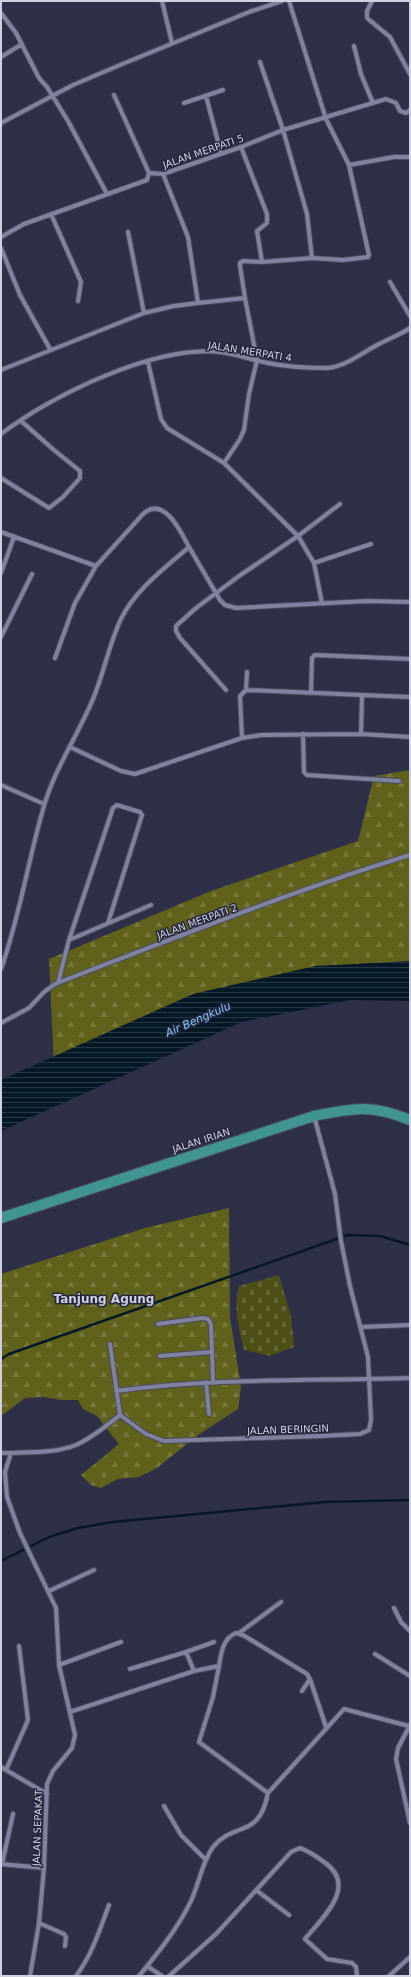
<svg xmlns="http://www.w3.org/2000/svg" width="411" height="1977" font-family="'DejaVu Sans',sans-serif">
<style>
.forest{fill:url(#forest-firs)}
.cemetery{fill:url(#cemetery-stones)}
.water{fill:url(#water-rules)}
.lines{fill:none;stroke-linecap:round;stroke-linejoin:round}
.stream{stroke:#041925;stroke-width:2.5}
.minor-casing{stroke:#4a4c5f;stroke-width:6}
.primary-casing{stroke:#4a4c5f;stroke-width:12}
.minor{stroke:#7f839f;stroke-width:4}
.primary{stroke:#409592;stroke-width:10}
.labels{text-anchor:middle;stroke-width:3;stroke-linejoin:round;paint-order:stroke}
.street-label{font-size:10px;fill:#cfd1e0;stroke:#24263d}
.water-label{font-size:11px;font-style:italic;fill:#7fc8f4;stroke:#24263d}
.quarter-label{font-size:12px;font-weight:bold;fill:#cfd1e0;stroke:#24263d}
</style>
<defs>
<pattern id="forest-firs" width="22" height="20" patternUnits="userSpaceOnUse"><rect width="22" height="20" fill="#60611b"/><path d="M5 1l3.5 6h-7zM16 11l3.5 6h-7z" fill="#76773c"/></pattern>
<pattern id="cemetery-stones" width="16" height="16" patternUnits="userSpaceOnUse"><rect width="16" height="16" fill="#4e4f17"/><path d="M2 7V4a2 2 0 0 1 4 0v3zM10 15v-3a2 2 0 0 1 4 0v3z" fill="#666738"/></pattern>
<pattern id="water-rules" width="6" height="5" patternUnits="userSpaceOnUse"><rect width="6" height="5" fill="#041925"/><path d="M0 2.5h6" fill="none" stroke="#283944"/></pattern>
</defs>
<rect width="100%" height="100%" fill="#2e3047"/>
<path class="forest" d="M410 770V973L54 1066 49 959 211 891 358 841 374 776Z
M229 1208 230 1317 241 1387 238 1409 198 1435 157 1468 139 1477 118 1479 101 1488 91 1485 81 1475 119 1444 97 1416 83 1409 78 1400H60L44 1397 25 1398 1 1416V1274L145 1228Z"/>
<path class="cemetery" d="M279 1275 291 1317 294 1347 270 1356 244 1350C239 1328 233 1308 239 1286Z"/>
<path class="water" d="M410 961V1001L350 1000 242 1022 1 1131V1080L193 994 315 966Z"/>
<g class="lines">
<path class="stream" d="M1 1359 9 1354 348 1235 380 1236 410 1245
M1 1561 49 1537 78 1528 112 1522 325 1502 410 1500"/>
<defs>
<path id="minor" d="M162 1 172 43
M289 1 326 119 349 165 369 255 368 257 343 260 312 258
M372 1 367 11V18L390 37 410 74
M1 13 16 33 39 78 47 87 68 121 107 194
M354 46 361 74 373 103
M1 57 22 44
M114 95 149 173
M206 96 221 153
M184 103 223 90
M1 123 73 85 120 65 249 12 282 1
M241 147 267 214V223L257 231 262 262
M349 165 394 157H410
M51 214 81 282 78 301
M128 232 144 313
M1 237 24 224 147 180 149 173 163 174 241 147 283 130 386 99 396 103 400 111 406 113 410 110
M1 248 20 295 50 349
M390 282 410 316
M198 303 245 298 240 266V263L243 261 262 262 312 258 307 214 283 130 260 62
M148 362 161 419 167 428 224 463 298 536 239 576 196 608 176 626V631L180 638 226 690
M1 370 144 313 174 306 198 303 188 237 163 174
M1 434C52 395 155 345 220 352 236 354 252 360 268 363 287 367 309 368 328 368 347 366 363 352 379 344 390 338 400 335 410 328
M224 463 240 439 244 430 249 394 257 360 245 298
M1 478 49 508 63 497 80 478V471L54 450 21 421
M1 532 96 566 143 514C164 495 181 532 189 547
M314 563 371 544
M1 573 14 537
M322 603 314 563 298 536 340 504
M1 637 32 574
M55 658 75 603 96 566
M246 690 247 672
M311 693 312 658 315 655 410 659
M303 734 304 772 307 775 399 781
M361 734 362 695 410 697
M242 738 240 696 246 690 362 695
M70 747 121 771 135 774 242 738 261 735 361 734 410 737
M1 785 44 804
M69 940 151 905
M1 969C20 916 28 860 44 806 55 768 78 735 93 699 104 673 109 644 121 619 135 590 165 568 189 547L220 600 225 605 236 608 367 601 410 602
M58 983 69 940 113 808 117 805 140 812 142 815 108 923
M1 1023 29 1008 44 992 55 984C172 939 289 892 410 855
M158 1324 202 1318 208 1319 211 1324 213 1382
M361 1327 410 1325
M110 1344 120 1415
M160 1356 211 1352
M206 1382 209 1414
M116 1391C214 1378 312 1381 410 1378
M1 1453H11
M49 1591 94 1570
M394 1608 401 1622 410 1631
M239 1633 281 1602
M186 1652 214 1642
M375 1654 410 1676
M59 1665 121 1642
M219 1666C221 1653 223 1638 236 1633L243 1635 307 1674 310 1679 326 1727
M130 1669 186 1652 194 1671
M302 1691 310 1679
M70 1712 194 1671 219 1666 213 1697 199 1742 268 1793 344 1709 409 1726
M410 1725 398 1748 396 1759 410 1823
M1 1767 47 1794
M6 1770 28 1720 19 1646
M164 1806 181 1835 206 1860
M1 1864 44 1868
M2 1864 13 1814
M256 1890 289 1915
M39 1923 64 1934 66 1937 65 1946
M147 1966 162 1976
M30 1976 39 1923 44 1868 47 1784 53 1771 72 1748 75 1735 59 1665 56 1608 20 1533 7 1497 5 1472 11 1453C32 1452 56 1453 76 1445 92 1438 106 1426 120 1415L146 1434 164 1441 321 1436 360 1434 369 1430 371 1420 368 1357 350 1286 341 1241 335 1194 314 1116
M76 1976C92 1955 100 1929 109 1905
M139 1976C158 1953 178 1928 191 1901 199 1884 202 1862 213 1847 234 1821 259 1840 268 1793
M169 1976 216 1934 291 1852 300 1848C309 1851 317 1857 324 1862 359 1886 322 1918 305 1939L327 1959 352 1963 356 1967 357 1976
M389 1976 410 1957"/>
<path id="primary" d="M1 1218 314 1116C354 1108 371 1104 410 1120"/>
</defs>
<use href="#minor" class="minor-casing"/>
<use href="#primary" class="primary-casing"/>
<use href="#minor" class="minor"/>
<use href="#primary" class="primary"/>
</g>
<g class="labels">
<g class="street-label">
<text transform="translate(203 151) rotate(-19)" y="4">JALAN MERPATI 5</text>
<text transform="translate(250 351) rotate(9)" y="4">JALAN MERPATI 4</text>
<text transform="translate(197 921) rotate(-20)" y="4">JALAN MERPATI 2</text>
<text transform="translate(201 1140) rotate(-18)" y="4">JALAN IRIAN</text>
<text transform="translate(288 1429) rotate(-2)" y="4">JALAN BERINGIN</text>
<text transform="translate(37 1828) rotate(-88)" y="4">JALAN SEPAKAT</text>
</g>
<g class="water-label">
<text transform="translate(198 1019) rotate(-24)" y="4">Air Bengkulu</text>
</g>
<g class="quarter-label">
<text x="104" y="1303">Tanjung Agung</text>
</g>
</g>
<rect width="411" height="1977" fill="none" stroke="#cfd1e0" stroke-width="4"/>
</svg>
